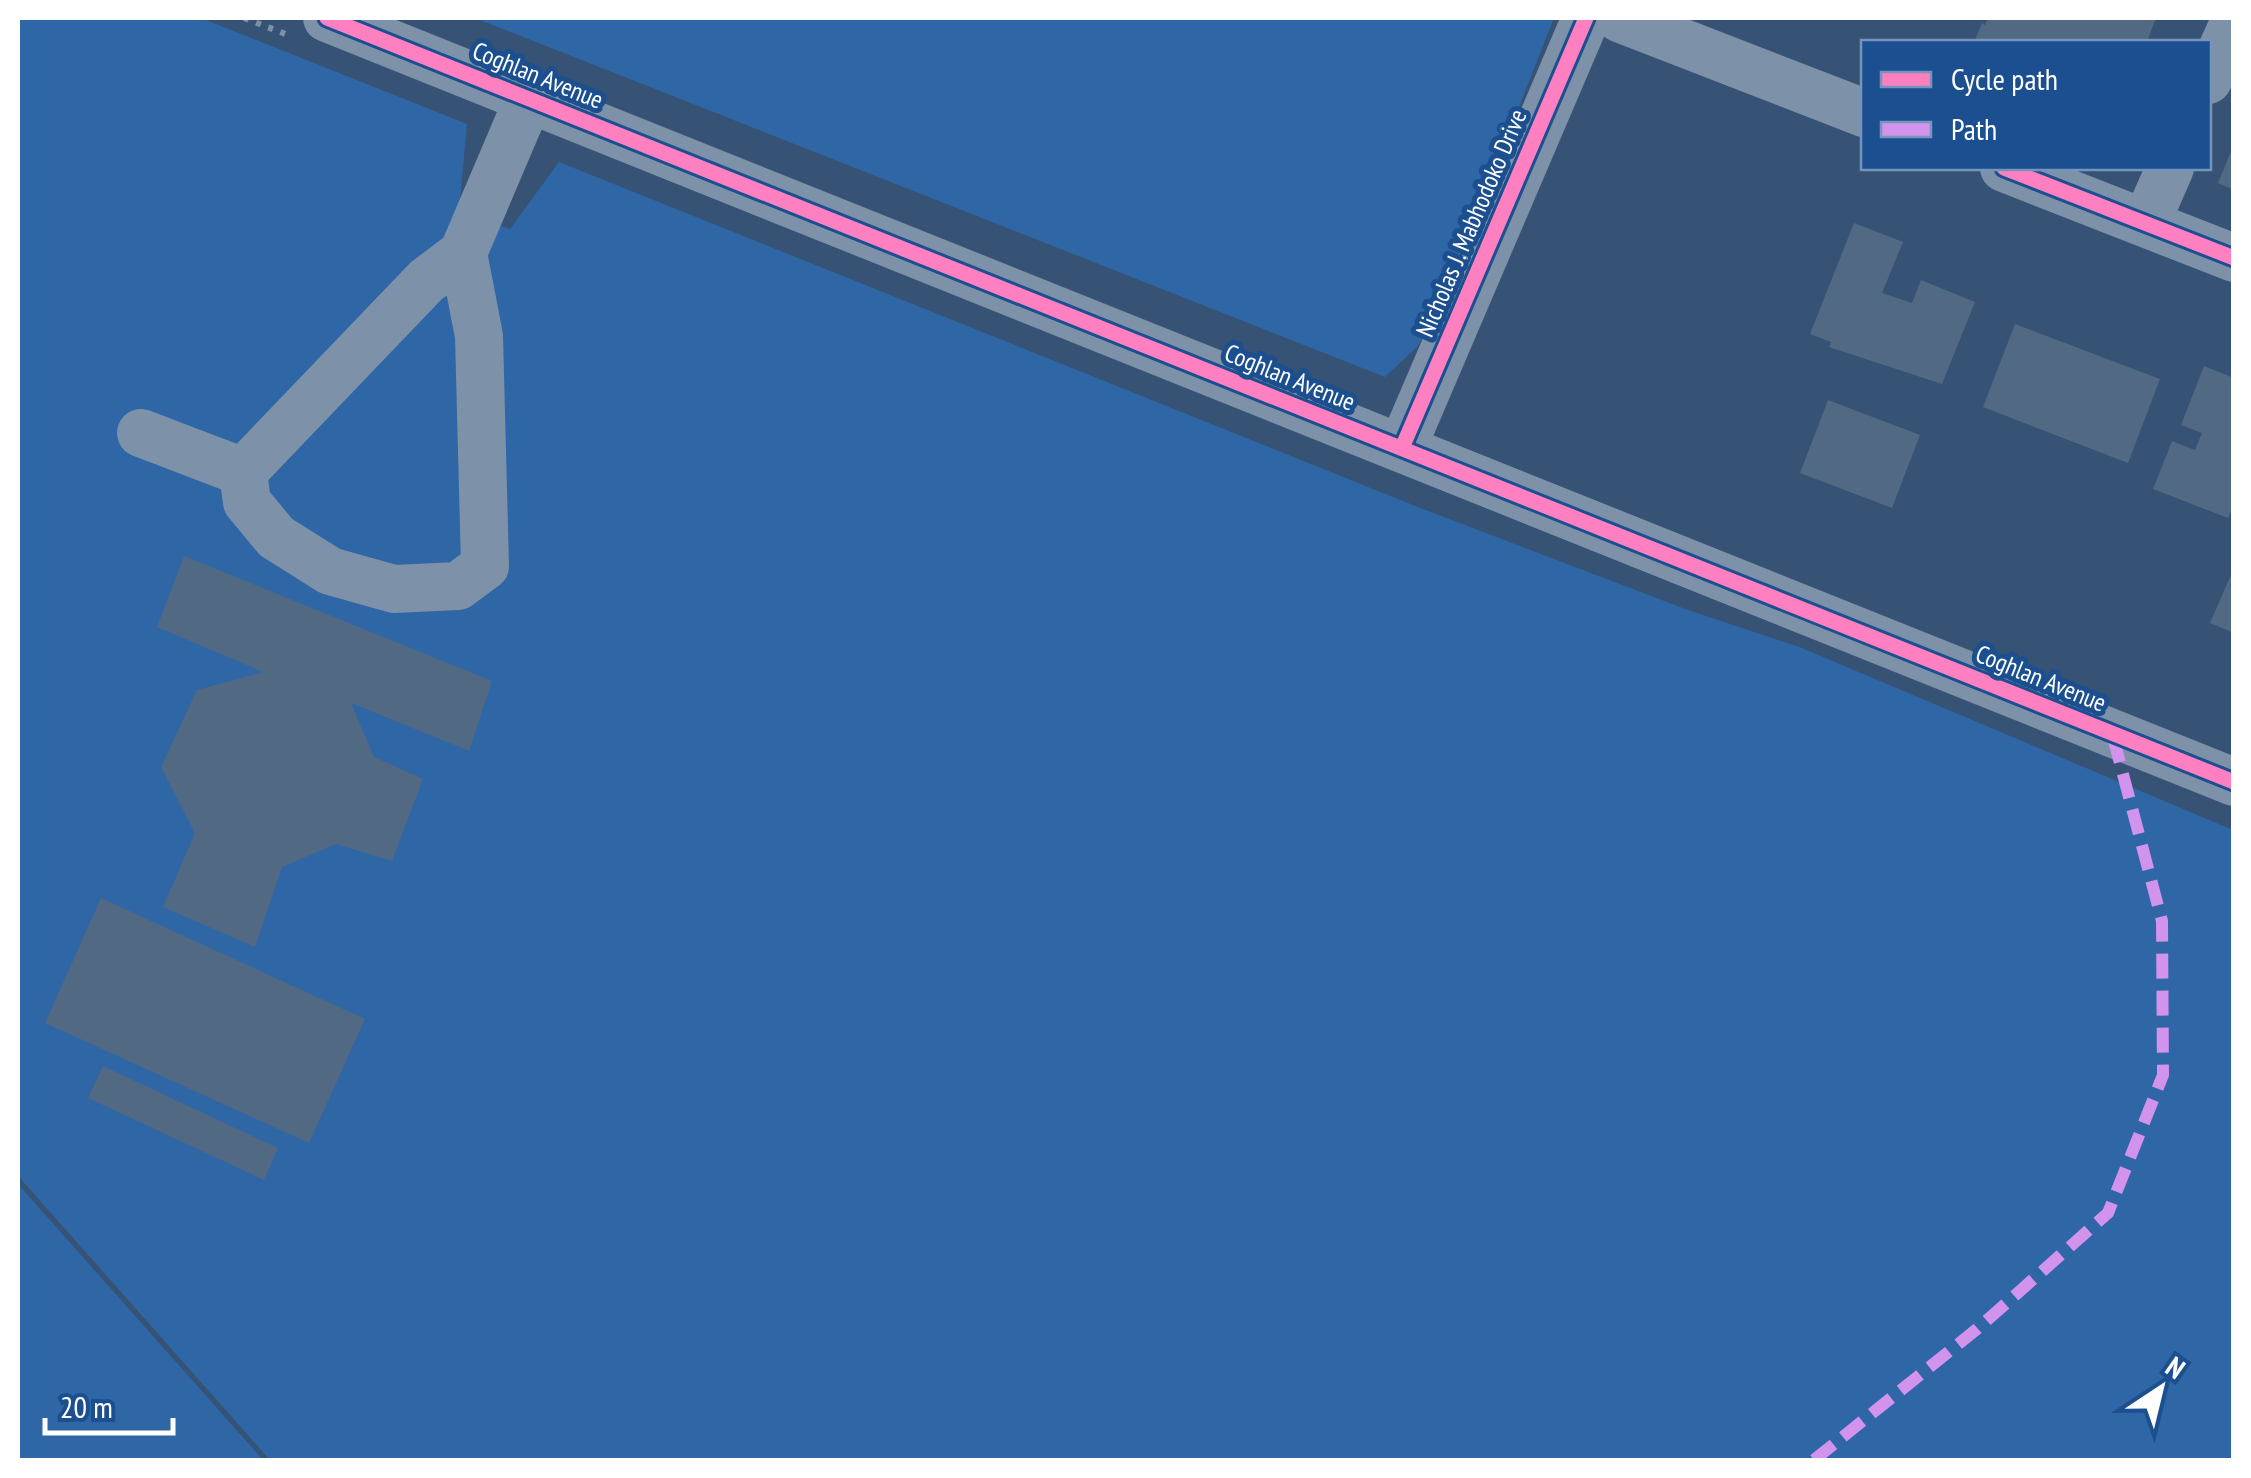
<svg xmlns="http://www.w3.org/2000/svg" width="2251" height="1478" font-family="'PT Sans Narrow',sans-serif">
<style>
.green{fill:#2f66a5}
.building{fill:#526984}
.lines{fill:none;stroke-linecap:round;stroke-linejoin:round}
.path{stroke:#7d92a8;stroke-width:6;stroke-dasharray:5 8;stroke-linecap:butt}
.minor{stroke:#7d92a8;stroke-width:48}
.quiet{stroke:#d193ec;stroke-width:12;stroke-dasharray:25 12;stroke-linecap:butt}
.cycleway-casing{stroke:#1b4f8f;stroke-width:21}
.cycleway{stroke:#ff80c0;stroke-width:15}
.labels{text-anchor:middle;stroke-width:10;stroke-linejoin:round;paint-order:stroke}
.street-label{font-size:25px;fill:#fff;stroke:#1b4f8f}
</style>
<rect width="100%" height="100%" fill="#365274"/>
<path class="green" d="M18 18H201L467 124 459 212 510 229 559 162 1418 507 1688 610 1797 646 2233 830V1460H270L18 1176Z
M475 18H1554L1442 302 1418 346 1385 377Z
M18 1184 263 1460H18Z"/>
<path class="building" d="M1988 18H2156L2147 42H1974L1982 23 1985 25Z
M2234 144V190L2218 183Z
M1854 223 1903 242 1882 293 1912 303 1921 280 1975 302 1942 384 1829 347 1831 342 1810 334Z
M2015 324 2160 379 2128 463 1983 407Z
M2204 366 2234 378V505L2228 518 2153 489 2172 441 2195 450 2202 433 2181 425Z
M1828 400 1920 435 1892 508 1800 473Z
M184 556 492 681 469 751 351 703 374 757 423 779 392 861 336 844 282 867 255 947 163 907 195 833 161 767 197 690 263 672 157 627Z
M2234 568V633L2210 623Z
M101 898 365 1019 309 1143 45 1023Z
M103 1066 278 1148 264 1180 88 1098Z"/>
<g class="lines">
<path class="path" d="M244 18 288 35"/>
<path class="minor" d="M327 18 2234 782
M1619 18 1864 113
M2208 80 2234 23
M2004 168 2234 258
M2146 223 2170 168
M463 253 479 336 485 566 458 586 394 589 330 571 276 537 247 502 243 472 426 281 463 253 529 98
M141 433 243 472
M1402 448 1586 18"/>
<path class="quiet" d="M1814 1460 1977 1329 2108 1213 2163 1075 2162 921 2112 733"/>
<defs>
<path id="cycleway" d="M327 18 2234 782
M2004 168 2234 258
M1402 448 1586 18"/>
</defs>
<use href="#cycleway" class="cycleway-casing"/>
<use href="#cycleway" class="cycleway"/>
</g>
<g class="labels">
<g class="street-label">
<text transform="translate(538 75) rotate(22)" y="9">Coghlan Avenue</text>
<text transform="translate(1471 223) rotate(-67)" y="9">Nicholas J. Mabhodoko Drive</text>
<text transform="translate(1290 377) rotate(22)" y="9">Coghlan Avenue</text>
<text transform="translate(2041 678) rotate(22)" y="9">Coghlan Avenue</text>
</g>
</g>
<rect width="2251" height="1478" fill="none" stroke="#ffffff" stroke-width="40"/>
<rect x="1861" y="40" width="350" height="130" fill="#1b4f8f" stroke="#7695bc" stroke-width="2.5"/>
<rect x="1881" y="72" width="50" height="15" fill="#ff80c0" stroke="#7695bc" stroke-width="2.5"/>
<text x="1951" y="90" font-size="30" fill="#ffffff">Cycle path</text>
<rect x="1881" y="122" width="50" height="15" fill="#d193ec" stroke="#7695bc" stroke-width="2.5"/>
<text x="1951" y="140" font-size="30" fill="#ffffff">Path</text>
<g transform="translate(2161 1388) rotate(35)" stroke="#1b4f8f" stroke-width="8" paint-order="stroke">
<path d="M0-8L18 38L0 25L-18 38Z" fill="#ffffff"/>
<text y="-15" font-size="28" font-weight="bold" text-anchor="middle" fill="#ffffff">N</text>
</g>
<path d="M45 1418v15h128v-15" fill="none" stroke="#ffffff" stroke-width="5"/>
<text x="60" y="1418" font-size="30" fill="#ffffff" stroke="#1b4f8f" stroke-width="8" paint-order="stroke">20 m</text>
</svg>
